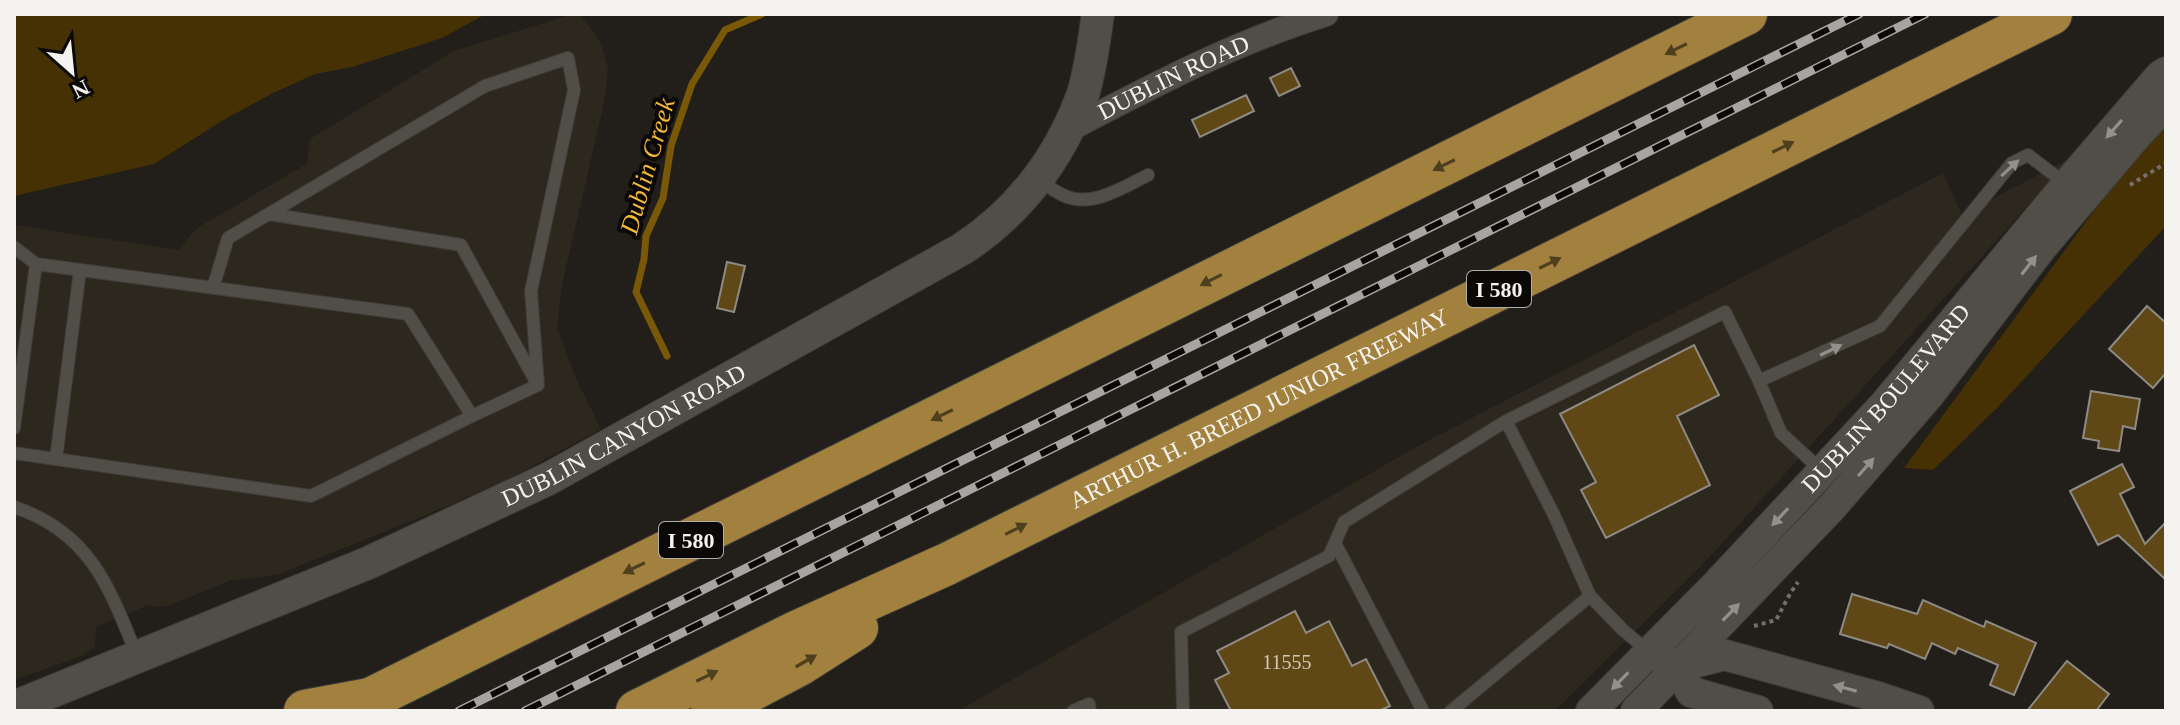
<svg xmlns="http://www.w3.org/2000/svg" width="2180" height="725" font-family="Georgia,serif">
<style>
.built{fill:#2d281d}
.green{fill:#453104}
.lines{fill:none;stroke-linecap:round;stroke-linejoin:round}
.stream{stroke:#795808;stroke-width:7}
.building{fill:#5f4716;stroke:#8e8a84;stroke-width:2}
.service-casing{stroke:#3e3c39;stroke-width:14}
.minor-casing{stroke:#3e3c39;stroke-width:26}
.tertiary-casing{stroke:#3e3c39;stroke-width:32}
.secondary-casing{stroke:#3e3c39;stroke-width:34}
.motorway-casing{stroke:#3e3c39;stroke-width:44}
.path{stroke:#73706c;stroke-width:4;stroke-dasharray:4 4;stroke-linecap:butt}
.service{stroke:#514e48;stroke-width:12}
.minor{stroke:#514e48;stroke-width:24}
.tertiary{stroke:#514e48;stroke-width:30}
.secondary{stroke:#514e48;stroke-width:32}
.motorway{stroke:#a2803d;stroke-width:42}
.rail-casing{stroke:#a7a5a1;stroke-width:9}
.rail{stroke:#0a0907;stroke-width:6;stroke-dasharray:18;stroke-linecap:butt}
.oneway{fill:#4e3f1f}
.oneway2{fill:#93908b}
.labels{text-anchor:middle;stroke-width:8;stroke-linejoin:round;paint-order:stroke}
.number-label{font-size:20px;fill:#d0c8ba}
.shield{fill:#0a0907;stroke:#aeadaa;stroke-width:2}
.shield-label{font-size:22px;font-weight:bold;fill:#f5f3f0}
.street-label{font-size:24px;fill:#f5f3f0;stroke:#0a0907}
.water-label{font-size:26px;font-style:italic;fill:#f3b839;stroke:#0a0907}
</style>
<rect width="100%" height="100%" fill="#221f1a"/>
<path class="built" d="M573 14H580L600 41 608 68 604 103 562 285 557 328 578 383 601 429 508 479 438 510 279 574 256 578 231 580 171 605 158 607 148 605 96 627 95 646 82 656 14 680V225L178 250 197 228 307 164 310 139 454 51Z
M2072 157 1705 562 1555 711H958L1418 446 1943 173 1962 215Z"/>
<path class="green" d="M14 14H486L442 38 352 67 315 74 273 93 225 119 154 164 14 196Z
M2166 122V226L1998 407 1933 470 1904 468 2147 139Z"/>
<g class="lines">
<path class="stream" d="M667 356 636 292 644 259 646 236 663 198 671 146 692 84 725 30 762 14"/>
</g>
<path class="building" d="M1291 68 1300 86 1279 96 1270 78Z
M1246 95 1254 111 1200 137 1192 120Z
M727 262 745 266 734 312 717 308Z
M2147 306 2166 323V373L2153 388 2109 349Z
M1694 345 1719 395 1677 416 1710 485 1606 538 1581 490 1596 482 1560 414Z
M2091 391 2140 399 2135 429 2123 426 2119 451 2098 448 2099 441 2083 438Z
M2122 464 2134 487 2120 494 2145 544 2166 522V580L2118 535 2098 545 2070 491Z
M1852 594 1917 614 1923 600 1984 627 1986 621 2036 643 2014 695 1990 685 1998 665 1958 648 1955 654 1932 643 1925 659 1889 644 1887 648 1840 634Z
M1295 611 1306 633 1329 621 1352 666 1366 659 1390 706 1379 711H1231L1215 680 1229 673 1217 651Z
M2067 661 2109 694 2096 711H2027Z"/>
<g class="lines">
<defs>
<path id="service" d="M1038 180C1047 185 1055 192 1065 196 1092 208 1124 187 1148 175
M269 214 461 245 535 380
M14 247 36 264 14 428
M213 288 228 238 485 86 568 58 574 90 531 291 538 385 472 416
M1759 381 1880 326 2012 163 2028 155 2066 184
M1506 421 1554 515 1590 596 1623 630 1648 651
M14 453 311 496 472 416 408 314 36 264
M56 459 80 270
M14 507C90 532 110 588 137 656
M1335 543 1423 711
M1073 711 1089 704 1090 711
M1183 711 1181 632 1329 556 1344 522 1506 421 1725 312 1759 381 1781 433 1822 471
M1451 711 1590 596"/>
<g id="minor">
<path id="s1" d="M1068 130C1152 86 1235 42 1326 14"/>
</g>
<g id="tertiary">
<path d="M1661 658 1677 667 1691 692 1758 711"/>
<path d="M1677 667 1725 655 1878 697 1919 711"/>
<path id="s2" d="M1591 711 1717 584 1884 405 2067 184 2160 76 2166 72"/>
<path d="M1636 711 1831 508 1929 395 2042 247 2137 135 2166 104"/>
</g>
<g id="secondary">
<path id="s3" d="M14 707 368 563 548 479 962 249C1019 212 1060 158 1083 94 1091 68 1094 40 1098 14"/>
</g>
<g id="motorway">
<path d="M305 711 370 699"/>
<path d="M346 711 1746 14"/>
<path id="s4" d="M637 711 794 633 947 564 2051 14"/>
<path d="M712 711 799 665 857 628"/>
</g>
</defs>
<use href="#service" class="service-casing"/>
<use href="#minor" class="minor-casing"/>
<use href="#tertiary" class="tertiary-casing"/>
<use href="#secondary" class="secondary-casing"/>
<use href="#motorway" class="motorway-casing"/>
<path class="path" d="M2130 185 2166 163
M1754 626 1776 620 1791 592 1798 582"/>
<use href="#service" class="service"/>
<use href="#minor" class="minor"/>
<use href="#tertiary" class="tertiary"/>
<use href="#secondary" class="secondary"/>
<use href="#motorway" class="motorway"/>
<defs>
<path id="rail" d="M459 711 1859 14
M525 711 1925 14"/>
</defs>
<use href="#rail" class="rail-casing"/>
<use href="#rail" class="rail"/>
</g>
<defs><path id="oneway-solid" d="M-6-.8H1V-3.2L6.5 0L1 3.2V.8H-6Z" transform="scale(2)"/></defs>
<g class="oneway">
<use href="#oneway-solid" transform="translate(1676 49) rotate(154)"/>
<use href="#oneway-solid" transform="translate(1783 147) rotate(-26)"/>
<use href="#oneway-solid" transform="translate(1444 165) rotate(154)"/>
<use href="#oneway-solid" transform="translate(1550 263) rotate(-26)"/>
<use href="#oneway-solid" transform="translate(1211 280) rotate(153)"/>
<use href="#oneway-solid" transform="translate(942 415) rotate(154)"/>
<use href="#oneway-solid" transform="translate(1016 529) rotate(-27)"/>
<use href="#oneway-solid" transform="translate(634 568) rotate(154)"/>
<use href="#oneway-solid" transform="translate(806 661) rotate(-30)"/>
<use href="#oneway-solid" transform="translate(707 676) rotate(-26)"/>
</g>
<g class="oneway2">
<use href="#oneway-solid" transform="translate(2114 129) rotate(131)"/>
<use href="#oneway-solid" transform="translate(2010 168) rotate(-43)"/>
<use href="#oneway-solid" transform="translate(2029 265) rotate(-52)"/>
<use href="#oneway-solid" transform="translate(1831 350) rotate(-26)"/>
<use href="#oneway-solid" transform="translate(1866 467) rotate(-49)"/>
<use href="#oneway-solid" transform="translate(1780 517) rotate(133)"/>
<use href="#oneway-solid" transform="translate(1731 612) rotate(-46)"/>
<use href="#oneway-solid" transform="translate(1620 681) rotate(134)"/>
<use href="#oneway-solid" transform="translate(1845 688) rotate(-165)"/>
</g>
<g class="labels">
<g class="number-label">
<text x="1287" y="669">11555</text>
</g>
<g class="shield">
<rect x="1467" y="271" width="64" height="36" rx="6"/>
<rect x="659" y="522" width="64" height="36" rx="6"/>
</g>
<g class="shield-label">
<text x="1499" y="297">I 580</text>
<text x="691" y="548">I 580</text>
</g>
<g class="street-label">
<text dy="8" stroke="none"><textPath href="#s1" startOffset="118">DUBLIN ROAD</textPath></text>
<text dy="8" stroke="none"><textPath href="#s2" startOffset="430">DUBLIN BOULEVARD</textPath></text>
<text dy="8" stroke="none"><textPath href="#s4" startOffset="692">ARTHUR H. BREED JUNIOR FREEWAY</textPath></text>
<text dy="8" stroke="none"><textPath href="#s3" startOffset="668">DUBLIN CANYON ROAD</textPath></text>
</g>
<g class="water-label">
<text transform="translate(647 166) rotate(-74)" y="9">Dublin Creek</text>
</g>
</g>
<rect width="2180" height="725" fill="none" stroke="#f5f3f0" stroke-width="32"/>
<g transform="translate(72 72) rotate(153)" stroke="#0a0907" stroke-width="6" paint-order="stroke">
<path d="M0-6L14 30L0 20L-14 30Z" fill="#f5f3f0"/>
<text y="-12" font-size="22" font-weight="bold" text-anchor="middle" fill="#f5f3f0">N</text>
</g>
</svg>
